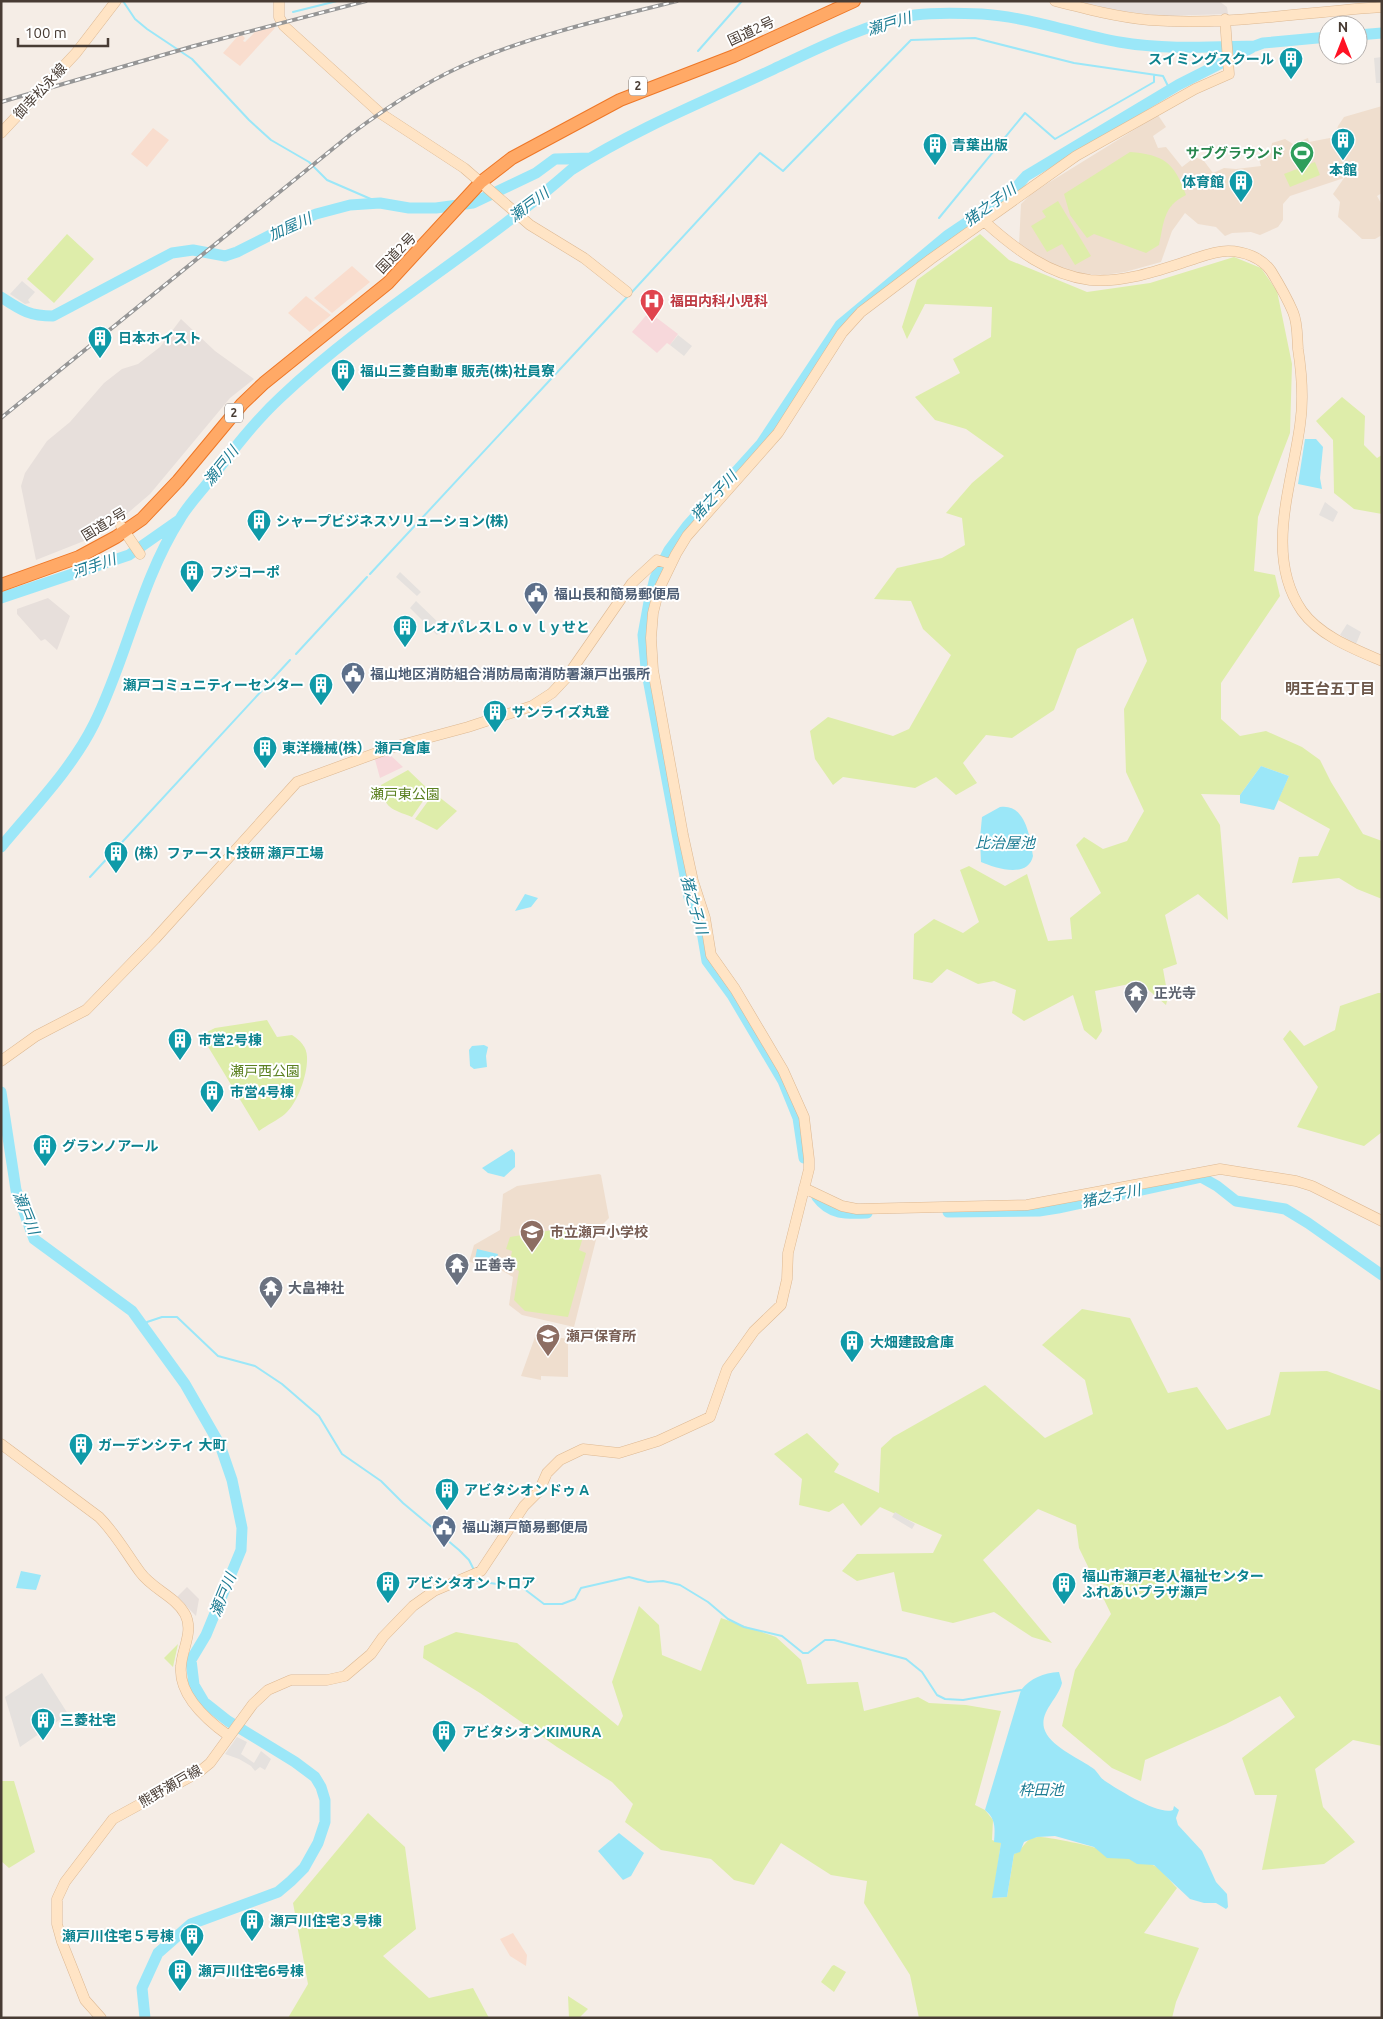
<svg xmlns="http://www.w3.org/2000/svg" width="1383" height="2019" font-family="Ubuntu,'Noto Sans JP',sans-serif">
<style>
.commercial{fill:#f9ddce}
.industrial{fill:#e7dfdb}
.education{fill:#efdece}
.medical{fill:#f7d8db}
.green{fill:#deedaa}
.parking{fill:#e5e1de}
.water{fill:#9be7f8}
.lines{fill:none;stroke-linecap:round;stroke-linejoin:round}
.stream{stroke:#9be7f8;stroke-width:2}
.river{stroke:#9be7f8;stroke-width:11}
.secondary-casing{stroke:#ddb892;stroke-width:11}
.highway-casing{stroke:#ee7727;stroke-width:14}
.secondary{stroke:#ffe4c5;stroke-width:10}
.highway{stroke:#ffa966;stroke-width:12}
.rail-casing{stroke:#969696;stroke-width:4}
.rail{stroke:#fff;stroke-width:2;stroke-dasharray:5.5;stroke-linecap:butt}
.labels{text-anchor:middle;stroke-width:4;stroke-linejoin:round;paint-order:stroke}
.shield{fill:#fff;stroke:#7f7671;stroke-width:1}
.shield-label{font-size:12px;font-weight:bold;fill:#483c34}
.street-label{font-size:14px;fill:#483c34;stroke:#fff}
.culture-label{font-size:14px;font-weight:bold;fill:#0d838f;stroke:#fff;text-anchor:start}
.leisure-label{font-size:14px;font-weight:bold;fill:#27864d;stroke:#fff;text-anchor:end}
.health-label{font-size:14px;font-weight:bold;fill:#be3a42;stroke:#fff;text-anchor:start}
.service-label{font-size:14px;font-weight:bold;fill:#4e5e75;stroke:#fff;text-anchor:start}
.park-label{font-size:14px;fill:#5b8021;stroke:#fff}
.worship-label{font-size:14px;font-weight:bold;fill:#5b616d;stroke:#fff;text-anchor:start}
.education-label{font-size:14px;font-weight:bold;fill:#785e54;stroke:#fff;text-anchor:start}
.water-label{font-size:15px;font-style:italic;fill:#1e7d94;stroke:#fff}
.neighbourhood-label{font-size:15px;font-weight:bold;fill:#6c574a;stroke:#fff}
</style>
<rect width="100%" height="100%" fill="#f5ede6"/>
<path class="commercial" d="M274 27 275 28 240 66 223 53 237 37 242 35 245 38 243 41 245 42 255 32Z
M153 128 169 140 147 167 131 154Z
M352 266 370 282 332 313 314 298Z
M306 296 331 315 310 332 288 313Z
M513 1933 527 1955 526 1966 510 1956 500 1939Z"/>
<path class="industrial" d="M1082 1H1219L1227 7 1228 14 1164 16 1112 10 1083 3Z
M181 319 215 351 254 379 230 398 150 494 122 518 84 541 36 560 21 486 25 473 47 441 70 422 104 383 122 369 138 364 160 347Z
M48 598 70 616 57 650 45 639 41 641 17 614V609Z
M187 1587 199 1599 196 1616 177 1597Z"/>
<path class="education" d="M1382 106V193L1377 196 1382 205V235L1375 239H1362L1338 217 1340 202 1333 194 1344 178 1290 196 1283 204V220L1278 227 1260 235 1251 232 1232 233 1225 236 1216 227 1198 224 1185 213 1172 231 1161 262 1125 272 1104 275 1076 273 1051 265 1019 245 1021 204 1032 193 1158 115 1166 127 1153 136 1158 148 1166 147 1182 167 1195 157 1204 161 1213 173 1224 168 1236 169 1261 166 1259 159 1270 155 1272 143 1285 139 1293 144 1308 138 1309 142 1335 137 1338 126 1344 117Z
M599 1174 601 1175 609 1218 599 1228 574 1327 522 1315 509 1305 513 1277 499 1269 469 1262 474 1245 500 1230 503 1194 517 1186Z
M543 1335 568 1339V1377L541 1376V1380L521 1376 535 1337Z"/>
<path class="medical" d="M649 312 678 334 670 345 667 343 657 353 632 332Z
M386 751 403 767 380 778 374 756Z"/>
<path class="green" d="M1130 152C1164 155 1174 162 1186 195 1163 206 1164 223 1159 245L1146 253 1094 234 1087 238 1070 215 1064 194Z
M1315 162 1320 175 1290 187 1284 174Z
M1058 201 1091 256 1075 265 1062 244 1047 252 1031 226 1046 217 1042 211Z
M67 234 94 259 54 303 27 279Z
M980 234 1009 260 1087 292 1150 283 1234 257 1261 268 1277 291 1292 364 1290 433 1258 517 1254 571 1275 575 1280 596 1221 683V719L1240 736 1266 731 1302 747 1320 760 1331 782 1363 834 1382 841V899L1357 889 1339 878 1292 883 1299 857 1318 856 1330 829 1278 800 1289 776 1261 766 1240 795 1201 794 1220 825 1228 920 1198 894 1165 915 1177 964 1163 969 1168 997 1166 1005 1139 982 1095 991 1102 1031 1096 1040 1084 1030 1073 995 1024 1021 1012 1013 1016 990 994 981 978 984 947 969 932 983 913 979 914 934 934 919 963 933 979 922 960 870 969 866 1005 886 1027 874 1048 941 1072 939 1070 918 1101 893 1076 845 1084 837 1103 849 1127 841 1144 811 1126 772 1124 709 1147 661 1133 618 1077 649 1054 710 1012 738 986 735 963 763 977 783 956 795 936 777 915 788 843 777 833 785 815 759 810 731 828 717 893 736 909 729 951 655 923 629 911 601 874 599 897 568 942 558 965 545 962 518 946 513 972 483 1004 456 966 429 935 420 915 397 960 373 953 359 991 337 992 307 925 304 907 339 902 327 917 280Z
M1342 397 1365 416 1364 445 1377 458 1382 455V514L1354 509 1334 493 1333 440 1316 421Z
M408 770 430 791 412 817C392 809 384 809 381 785Z
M434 793 457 811 437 830 415 819Z
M1378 993H1382V1132L1364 1146 1297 1127 1318 1087 1283 1039 1290 1030 1304 1046 1335 1030 1340 1006Z
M267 1020 277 1037 292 1035C300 1040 307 1047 307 1057 308 1073 298 1103 285 1114 278 1120 267 1125 259 1131L201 1035 215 1028Z
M577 1226 584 1234 579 1250 586 1253 568 1317 525 1311 514 1300 519 1271 509 1266 512 1251 506 1249 510 1237Z
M1082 1309 1130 1318 1168 1393 1197 1387 1227 1430 1270 1415 1280 1372 1327 1371 1382 1391V1746L1353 1740 1315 1769 1323 1807 1355 1842 1324 1864 1262 1870 1277 1795H1255L1242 1758 1295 1717 1280 1696 1226 1724 1145 1760 1141 1781 1112 1768 1062 1726 1075 1670 1111 1614 1079 1548 1076 1525 1038 1509 983 1560 1052 1643 1032 1637 994 1612 953 1623 902 1611 894 1572 857 1581 842 1571 857 1554 933 1553 942 1535 880 1507 861 1526 843 1503 829 1512 799 1505 802 1479 774 1454 807 1433 839 1464 834 1472 879 1493 881 1448 893 1437 985 1385 1045 1438 1093 1414 1085 1380 1042 1345Z
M639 1606 659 1625 662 1655 701 1671 721 1618 776 1637 801 1660 807 1684 858 1682 864 1711 918 1697 929 1703 966 1705 1001 1711 975 1805 985 1810 993 1820 992 1840 1001 1843 993 1898 1007 1897 1014 1854C1024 1850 1025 1837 1038 1837 1053 1836 1143 1858 1155 1866 1163 1871 1170 1881 1177 1888L1144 1933 1199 1948 1176 2002 1172 2018H919L910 1975 864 1903 867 1881 831 1875 781 1843 754 1885 734 1880 711 1859 661 1850 625 1822 633 1804 612 1782 557 1747 480 1693 423 1658 424 1646 456 1632 517 1643 618 1726 623 1716 612 1682Z
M178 1644 173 1667 164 1658Z
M1 1781H14L35 1852 9 1868 1 1861Z
M368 1813 405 1847 416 1929 383 1956 429 1998 473 1988 489 2018H288L308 1984 293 1903Z
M834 1965 846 1972 834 1992 821 1982 832 1966Z
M568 1996 588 2009 579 2018H569Z"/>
<path class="parking" d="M1382 57V83H1376L1374 58Z
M22 281 35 292 28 300 30 303 25 304 10 294Z
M678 335 692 346 684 356 670 345Z
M1325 502 1338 512 1333 522 1319 515Z
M400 572 421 592 417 596 396 577Z
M416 601 444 628 437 635 410 608Z
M1347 624 1361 632 1356 644 1340 635Z
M895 1512 915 1524 912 1529 892 1517Z
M42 1673 68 1714 20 1747 5 1697Z
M237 1737 247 1742 241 1754 254 1763 261 1751 271 1759 265 1770 260 1767 255 1771 251 1766 239 1759 225 1754Z"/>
<path class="water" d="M1305 439H1316L1323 447 1320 478 1322 489 1298 484Z
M1261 766 1289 776 1274 810 1240 803V795Z
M1000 807C1025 803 1030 836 1033 856 1028 879 995 868 981 862L980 838 982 817Z
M525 894 538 898 531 907 515 911Z
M484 1045 488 1047 486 1056 487 1067 474 1069 470 1066 469 1050 472 1046Z
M512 1149 515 1153V1167L504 1177 488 1173 482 1168Z
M477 1249 498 1254 495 1264 475 1259Z
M21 1571 41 1575 36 1590 16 1588Z
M1059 1672 1062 1683C1058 1699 1040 1711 1044 1728 1049 1746 1077 1757 1091 1767 1097 1770 1099 1777 1105 1781 1117 1789 1160 1816 1173 1810L1174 1806 1179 1810 1176 1818 1178 1825 1202 1851 1216 1882 1227 1894 1228 1907 1226 1909 1216 1903H1204L1190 1899 1154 1865 1137 1864 1129 1859 1107 1858 1094 1847 1055 1836 1037 1837 1024 1842 1020 1852 1014 1854 1007 1897 992 1898 1001 1843 994 1842C995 1828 996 1819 985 1810L1021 1690C1031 1678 1043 1673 1059 1672Z
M619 1833 644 1853 631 1876 623 1880 598 1851Z"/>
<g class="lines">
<path class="stream" d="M123 1 135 19 147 29 192 59 249 120 271 140 309 162 327 180 380 203
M293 12 337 1
M698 51 742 1
M939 218 1025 113 1055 139 1154 82V76
M632 292 760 153 783 171 911 40 975 38 1074 63 1163 76 1170 90
M370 574 628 296
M296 654 367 577
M90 877 290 660
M145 1329 147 1322 162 1317H177L218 1356 255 1366 282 1384 319 1416 342 1454 381 1481 403 1503 459 1550 469 1560 474 1570
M476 1577 477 1581 523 1588 544 1604H562L575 1599 581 1588 629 1577 648 1582 663 1581 680 1585 708 1602 728 1619 744 1627 782 1636 803 1653H808L825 1640H834L906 1659 922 1672 937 1695 945 1699 963 1700 1021 1690"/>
<path class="river" d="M1358 35 1382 33
M1 297C21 310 29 316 53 316L172 253 193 250 225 256 237 252 296 222 316 214 350 205 380 203 409 208H436L473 203 536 173 555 159 590 158
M1 598 129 555 179 520
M1 847C33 808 71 770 94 724 127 658 140 582 180 519 188 505 200 493 210 480 232 451 255 421 281 397 370 313 479 251 571 170 635 129 705 101 774 69 816 49 868 23 915 15 937 12 960 13 982 14 1029 17 1074 34 1119 42 1165 50 1210 47 1255 46L1263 43 1328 37
M1 1092 16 1190 34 1239 132 1311 185 1384 220 1445 232 1480 242 1528 241 1550 206 1635 191 1660 194 1685 204 1702 228 1721 295 1762 315 1777 321 1787 325 1800V1822L318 1843 304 1868 291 1881 278 1892 191 1924 158 1953 142 1988 145 2018
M804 1158 798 1118 783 1081 732 995 707 961 699 914 689 897 646 668 643 635 649 602 655 578 669 550 687 526 761 444 840 325 948 235 1012 192 1026 176 1178 85 1251 48
M817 1197C830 1215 847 1214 867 1213
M948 1212 1039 1211 1058 1208 1201 1177 1217 1186 1236 1201 1285 1209 1308 1223 1382 1275"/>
<defs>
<path id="secondary" d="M279 1V17L284 26 380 113 464 168 530 225 584 258 627 292
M1055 1C1086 9 1117 17 1149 20 1226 26 1305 12 1382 7
M1 133 76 53 116 1
M985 222C1015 249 1049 275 1090 280 1125 283 1159 270 1191 260 1203 256 1215 251 1228 251 1244 251 1262 258 1271 271 1279 284 1287 298 1293 312 1298 324 1297 337 1298 349 1302 375 1304 399 1300 425 1292 485 1264 556 1302 611 1320 636 1354 649 1382 661
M121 526 140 554
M1 1061 36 1036 86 1010 155 939 297 782 390 748 468 727 514 712 532 706 552 693 566 678 632 583 657 560 670 564
M804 1188 842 1206 857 1209 1027 1205 1220 1169 1296 1181 1312 1186 1382 1221
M1 1444 99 1517C116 1534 126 1553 140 1572 152 1589 175 1596 185 1614 194 1631 182 1649 181 1666 178 1695 208 1721 229 1736
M101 2018 85 2000 62 1942 57 1924V1899L65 1882 113 1819 199 1772 210 1763 253 1704 268 1690 291 1680H327L345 1676 371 1654 383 1637 413 1606 434 1591 481 1571 524 1506 539 1491 547 1473 560 1460 583 1449 619 1453 658 1441 710 1417 727 1369 754 1331 781 1305 787 1279 788 1253 809 1169V1159L804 1117 783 1070 735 989 711 955 705 918 693 881 683 835 653 670 651 638 653 613 659 589 676 554 687 536 778 433 842 333 861 312 931 259 1076 156 1195 89 1229 74 1225 19"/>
<path id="highway" d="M1 585 79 557 116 537 142 519 178 481 242 404 264 383 388 283 481 182 512 158 620 100 734 56 854 1"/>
</defs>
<use href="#secondary" class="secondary-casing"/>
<use href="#highway" class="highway-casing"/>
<use href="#secondary" class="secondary"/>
<use href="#highway" class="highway"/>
<defs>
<path id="rail" d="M1 102 194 46 366 1
M1 418 351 134C390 105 431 78 476 60 540 33 610 18 677 1"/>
</defs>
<use href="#rail" class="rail-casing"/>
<use href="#rail" class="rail"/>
</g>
<defs>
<symbol id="building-pin" viewBox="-11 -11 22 30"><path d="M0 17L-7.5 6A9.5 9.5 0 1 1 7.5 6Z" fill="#0f9aa8" stroke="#fff"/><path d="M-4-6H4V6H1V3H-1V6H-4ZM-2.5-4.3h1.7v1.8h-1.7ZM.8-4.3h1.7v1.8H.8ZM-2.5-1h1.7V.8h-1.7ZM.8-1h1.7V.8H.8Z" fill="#fff"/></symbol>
<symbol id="stadium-pin" viewBox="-11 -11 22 30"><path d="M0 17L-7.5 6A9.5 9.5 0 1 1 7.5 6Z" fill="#2e9e5b" stroke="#fff"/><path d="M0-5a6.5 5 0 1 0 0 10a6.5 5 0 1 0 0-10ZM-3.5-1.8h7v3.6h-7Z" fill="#fff"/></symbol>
<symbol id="hospital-pin" viewBox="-11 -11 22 30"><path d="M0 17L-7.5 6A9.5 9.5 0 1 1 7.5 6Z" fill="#e0444e" stroke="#fff"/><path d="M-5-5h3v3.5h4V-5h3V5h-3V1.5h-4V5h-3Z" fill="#fff"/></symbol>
<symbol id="civic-pin" viewBox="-11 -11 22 30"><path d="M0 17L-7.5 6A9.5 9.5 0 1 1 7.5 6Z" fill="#5c6f8a" stroke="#fff"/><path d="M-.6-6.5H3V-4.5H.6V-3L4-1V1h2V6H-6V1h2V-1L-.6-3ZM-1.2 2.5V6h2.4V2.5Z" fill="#fff"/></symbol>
<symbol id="temple-pin" viewBox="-11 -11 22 30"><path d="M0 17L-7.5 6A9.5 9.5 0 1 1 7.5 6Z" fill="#6b7280" stroke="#fff"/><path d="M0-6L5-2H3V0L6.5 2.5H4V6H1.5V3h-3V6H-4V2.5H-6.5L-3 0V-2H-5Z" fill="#fff"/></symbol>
<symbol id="school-pin" viewBox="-11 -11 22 30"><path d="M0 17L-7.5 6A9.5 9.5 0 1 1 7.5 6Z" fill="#8d6e63" stroke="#fff"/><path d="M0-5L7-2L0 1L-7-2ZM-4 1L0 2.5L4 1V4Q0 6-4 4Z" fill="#fff"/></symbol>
</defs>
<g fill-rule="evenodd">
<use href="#building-pin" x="1277" y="45" width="28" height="38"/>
<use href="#building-pin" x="1329" y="126" width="28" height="38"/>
<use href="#building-pin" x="921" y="131" width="28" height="38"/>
<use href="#stadium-pin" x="1288" y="139" width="28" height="38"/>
<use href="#building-pin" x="1227" y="168" width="28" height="38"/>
<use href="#hospital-pin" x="638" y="287" width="28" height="38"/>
<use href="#building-pin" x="86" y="324" width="28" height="38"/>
<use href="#building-pin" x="329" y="357" width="28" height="38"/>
<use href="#building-pin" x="245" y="507" width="28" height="38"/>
<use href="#building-pin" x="178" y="558" width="28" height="38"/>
<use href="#civic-pin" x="522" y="580" width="28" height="38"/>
<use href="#building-pin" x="391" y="613" width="28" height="38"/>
<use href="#civic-pin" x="339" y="660" width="28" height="38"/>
<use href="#building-pin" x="307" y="671" width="28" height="38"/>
<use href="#building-pin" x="481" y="698" width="28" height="38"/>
<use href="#building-pin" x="251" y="734" width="28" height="38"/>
<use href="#building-pin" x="102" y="839" width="28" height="38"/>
<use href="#temple-pin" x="1122" y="979" width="28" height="38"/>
<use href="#building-pin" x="166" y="1026" width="28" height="38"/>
<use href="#building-pin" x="198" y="1078" width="28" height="38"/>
<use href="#building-pin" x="31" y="1132" width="28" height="38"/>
<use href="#school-pin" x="518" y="1218" width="28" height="38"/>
<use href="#temple-pin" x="443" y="1251" width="28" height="38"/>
<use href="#temple-pin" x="257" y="1274" width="28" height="38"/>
<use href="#school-pin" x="534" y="1322" width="28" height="38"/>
<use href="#building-pin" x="838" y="1328" width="28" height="38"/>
<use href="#building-pin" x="67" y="1431" width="28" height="38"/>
<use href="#building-pin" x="433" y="1476" width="28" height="38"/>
<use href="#civic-pin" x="430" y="1513" width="28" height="38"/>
<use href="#building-pin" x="374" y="1569" width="28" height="38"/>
<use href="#building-pin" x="1050" y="1570" width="28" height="38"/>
<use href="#building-pin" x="29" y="1706" width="28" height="38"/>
<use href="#building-pin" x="430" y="1718" width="28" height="38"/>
<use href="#building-pin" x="238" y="1907" width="28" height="38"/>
<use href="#building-pin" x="178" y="1922" width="28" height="38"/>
<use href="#building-pin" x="166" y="1957" width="28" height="38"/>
</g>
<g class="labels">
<g class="shield">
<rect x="629" y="76.5" width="18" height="19" rx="4"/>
<rect x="225" y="403.5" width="18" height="19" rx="4"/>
</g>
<g class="shield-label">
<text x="638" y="90">2</text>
<text x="234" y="417">2</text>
</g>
<g class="street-label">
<text transform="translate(751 31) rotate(-25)" y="5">国道2号</text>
<text transform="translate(40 91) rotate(-47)" y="5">御幸松永線</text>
<text transform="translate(396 253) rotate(-46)" y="5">国道2号</text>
<text transform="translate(104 524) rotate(-31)" y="5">国道2号</text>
<text transform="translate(170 1786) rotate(-30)" y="5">熊野瀬戸線</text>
</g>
<g class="culture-label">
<text x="1274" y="64" text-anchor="end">スイミングスクール</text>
<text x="952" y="150">青葉出版</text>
<text x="1343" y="175" text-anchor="middle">本館</text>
<text x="1224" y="187" text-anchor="end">体育館</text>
<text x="118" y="343">日本ホイスト</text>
<text x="360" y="376">福山三菱自動車 販売(株)社員寮</text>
<text x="276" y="526">シャープビジネスソリューション(株)</text>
<text x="210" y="577">フジコーポ</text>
<text x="422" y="632">レオパレスＬｏｖｌｙせと</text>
<text x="304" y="690" text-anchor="end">瀬戸コミュニティーセンター</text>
<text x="512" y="717">サンライズ丸登</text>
<text x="282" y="753">東洋機械(株） 瀬戸倉庫</text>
<text x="134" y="858">(株）ファースト技研 瀬戸工場</text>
<text x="198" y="1045">市営2号棟</text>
<text x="230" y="1097">市営4号棟</text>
<text x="62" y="1151">グランノアール</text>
<text x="870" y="1347">大畑建設倉庫</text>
<text x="98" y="1450">ガーデンシティ 大町</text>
<text x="464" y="1495">アビタシオンドゥ A</text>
<text x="1082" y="1581">福山市瀬戸老人福祉センター<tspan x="1082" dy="16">ふれあいプラザ瀬戸</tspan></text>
<text x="406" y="1588">アビシタオン トロア</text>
<text x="60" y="1725">三菱社宅</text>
<text x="462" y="1737">アビタシオンKIMURA</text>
<text x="270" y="1926">瀬戸川住宅３号棟</text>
<text x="174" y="1941" text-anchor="end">瀬戸川住宅５号棟</text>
<text x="198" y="1976">瀬戸川住宅6号棟</text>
</g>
<g class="leisure-label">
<text x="1284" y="158">サブグラウンド</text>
</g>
<g class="health-label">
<text x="670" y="306">福田内科小児科</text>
</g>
<g class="service-label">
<text x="554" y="599">福山長和簡易郵便局</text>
<text x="370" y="679">福山地区消防組合消防局南消防署瀬戸出張所</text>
<text x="462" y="1532">福山瀬戸簡易郵便局</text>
</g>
<g class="park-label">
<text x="405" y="799">瀬戸東公園</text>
<text x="265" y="1076">瀬戸西公園</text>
</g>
<g class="worship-label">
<text x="1154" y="998">正光寺</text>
<text x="474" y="1270">正善寺</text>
<text x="288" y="1293">大畠神社</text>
</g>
<g class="education-label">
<text x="550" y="1237">市立瀬戸小学校</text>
<text x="566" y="1341">瀬戸保育所</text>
</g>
<g class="water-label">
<text transform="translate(889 24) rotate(-17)" y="5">瀬戸川</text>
<text transform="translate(529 205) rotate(-37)" y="5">瀬戸川</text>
<text transform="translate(990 205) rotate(-36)" y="5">猪之子川</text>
<text transform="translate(290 227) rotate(-24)" y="5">加屋川</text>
<text transform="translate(221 466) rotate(-51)" y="5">瀬戸川</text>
<text transform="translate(714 496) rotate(-48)" y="5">猪之子川</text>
<text transform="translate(94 566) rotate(-19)" y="5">河手川</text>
<text x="1005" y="848">比治屋池</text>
<text transform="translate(694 905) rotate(74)" y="5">猪之子川</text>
<text transform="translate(1111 1196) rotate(-12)" y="5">猪之子川</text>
<text transform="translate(26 1213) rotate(68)" y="5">瀬戸川</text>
<text transform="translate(223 1595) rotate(-68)" y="5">瀬戸川</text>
<text x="1041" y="1795">枠田池</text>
</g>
<g class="neighbourhood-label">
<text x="1330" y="694">明王台五丁目</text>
</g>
</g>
<rect width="1383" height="2019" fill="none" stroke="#483c34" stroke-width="5"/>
<g transform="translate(1343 40)"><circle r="24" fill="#ffffff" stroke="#b6b1ae"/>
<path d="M0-4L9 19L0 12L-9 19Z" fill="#ff1224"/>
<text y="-8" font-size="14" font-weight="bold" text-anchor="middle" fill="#483c34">N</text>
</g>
<path d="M18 38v8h90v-8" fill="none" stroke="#483c34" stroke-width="2.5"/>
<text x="25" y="38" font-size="15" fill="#483c34" stroke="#ffffff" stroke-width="4" paint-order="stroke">100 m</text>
</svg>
